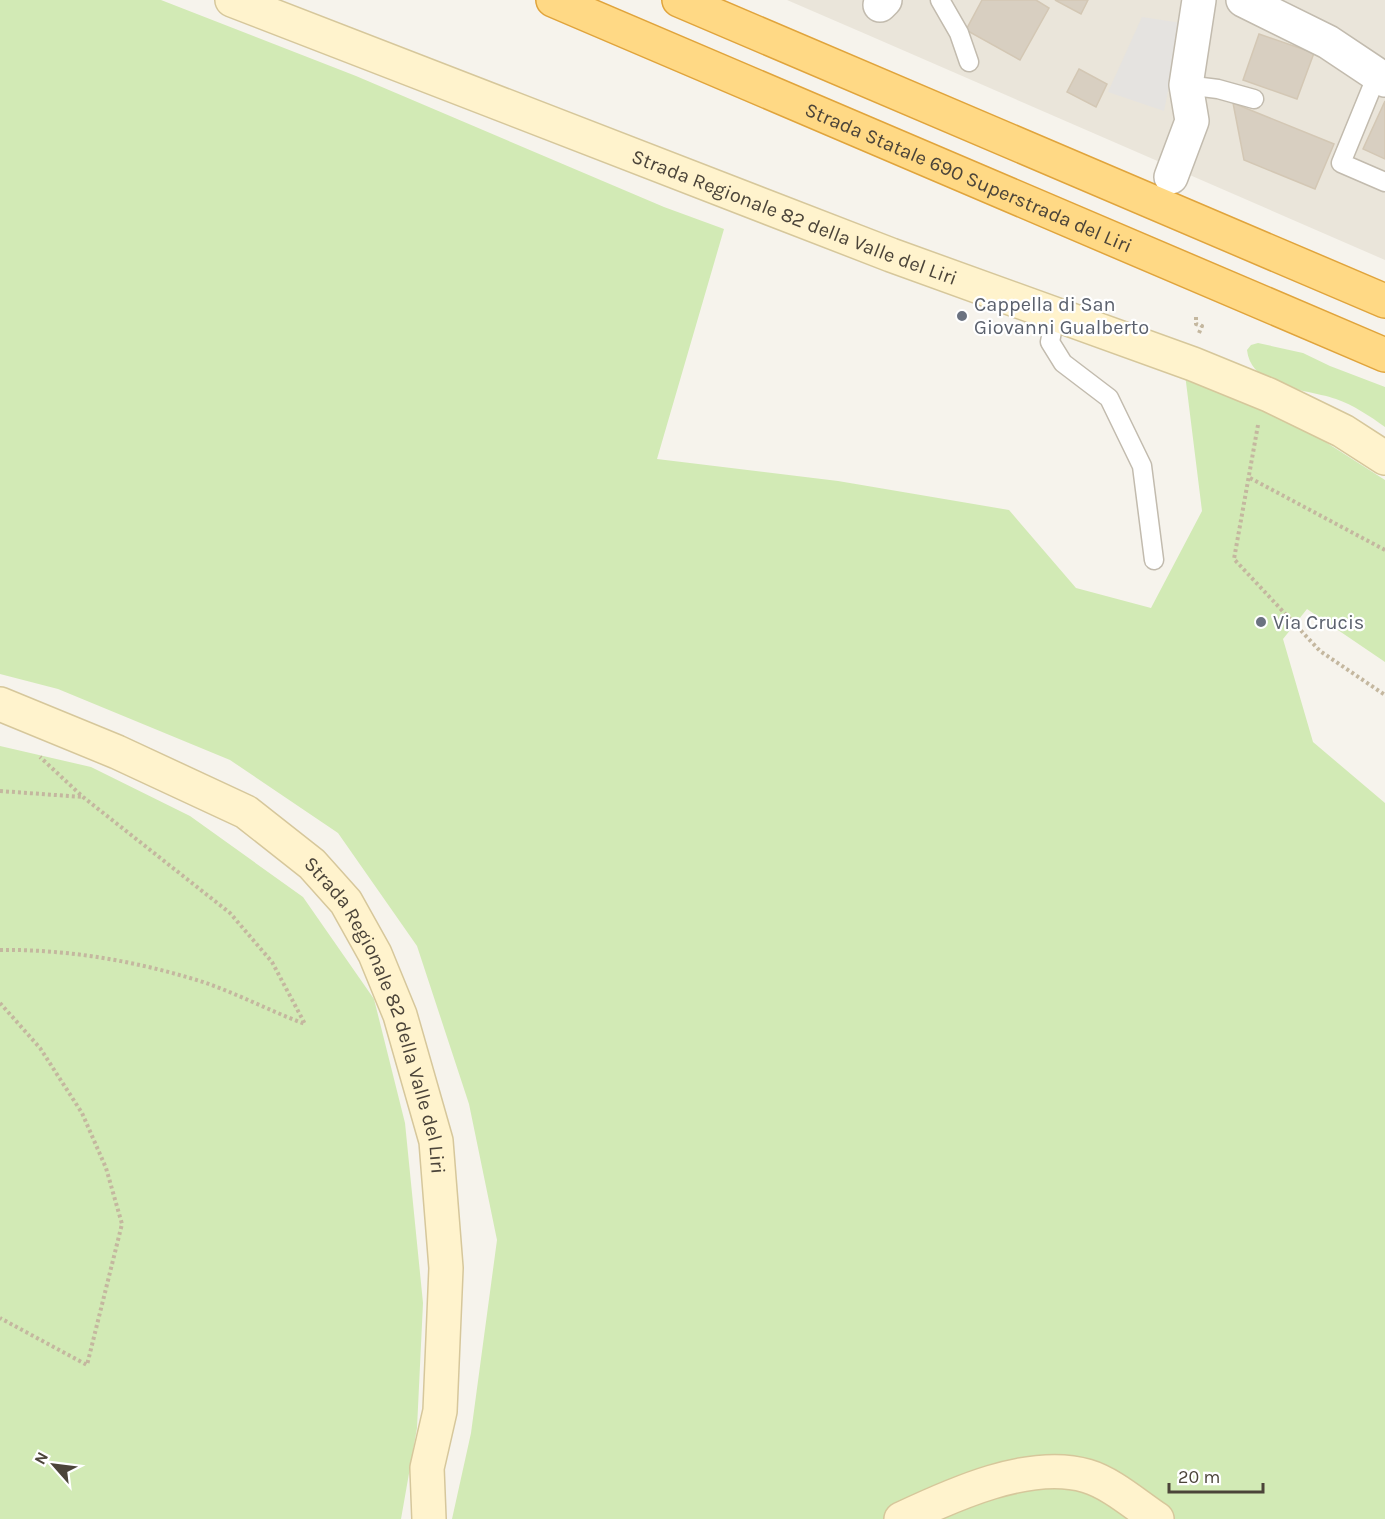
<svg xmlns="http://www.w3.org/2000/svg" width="1385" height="1519" font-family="Karla,sans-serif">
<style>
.residential{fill:#eae5da}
.green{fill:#d2eab5}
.parking{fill:#e5e3e0}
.building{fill:#d8cfc1;stroke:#d3c7b4;stroke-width:1.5}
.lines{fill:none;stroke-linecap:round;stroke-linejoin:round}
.service-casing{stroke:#c2bbae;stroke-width:21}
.minor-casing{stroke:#c2bbae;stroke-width:36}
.secondary-casing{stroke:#d6c79b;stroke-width:36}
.trunk-casing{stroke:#e0a43c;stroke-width:36}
.path{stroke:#c4b79f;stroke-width:4;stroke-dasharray:3 3;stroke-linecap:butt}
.service{stroke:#fff;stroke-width:18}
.minor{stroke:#fff;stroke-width:33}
.secondary{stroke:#fff3cd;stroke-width:33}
.trunk{stroke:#ffd985;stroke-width:33}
.worship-dot{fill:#6b7280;stroke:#fff;stroke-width:2}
.labels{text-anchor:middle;stroke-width:4.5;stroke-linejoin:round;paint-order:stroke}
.street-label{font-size:20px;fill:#4b4439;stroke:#fff}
.worship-label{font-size:20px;fill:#5b616d;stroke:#fff;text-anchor:start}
</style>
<rect width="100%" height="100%" fill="#f6f3ec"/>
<path class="residential" d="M787 0H1385V260L868 35Z"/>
<path class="green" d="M0 0H161L356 76 664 207 724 229 657 459 838 481 1009 510 1076 588 1151 608 1202 511 1185 374 1313 434 1385 480V662L1307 609 1283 639 1313 742 1385 803V1519H452L471 1433 497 1240 469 1104 417 946 338 833 230 760 58 689 0 674Z
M1258 343 1303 353 1330 366 1385 387V427C1370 416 1353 405 1336 399 1308 389 1251 389 1247 350L1251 345Z
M0 746 91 767 190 816 303 897 374 999 405 1123 423 1303 417 1428 401 1519H0Z"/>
<path class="parking" d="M1142 17 1182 23 1164 111 1108 92Z"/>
<path class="building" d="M982 0H1036L1049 8 1020 60 966 30Z
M1055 0H1088L1081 14Z
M1259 34 1314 53 1297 99 1243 80Z
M1079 69 1107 84 1096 107 1067 92Z
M1385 101V159L1363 149Z
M1233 103 1334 144 1315 189 1244 160Z"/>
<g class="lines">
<defs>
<path id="service" d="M940 0 959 33 969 62
M1377 75 1341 163 1385 182
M1186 85 1218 89 1254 99
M1055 315 1050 342 1063 363 1109 398 1142 466 1154 560"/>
<path id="minor" d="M1243 0 1328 42 1385 80
M880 5 885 0
M1171 177 1192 121 1186 85 1199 0"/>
<g id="secondary">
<path id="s1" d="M232 0 891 255 1193 364 1269 395 1343 431 1385 458"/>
<path id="s2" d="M0 704 117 752 246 812 312 864 346 902 375 954 400 1015 436 1141 446 1268 440 1411 427 1468 429 1519"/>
<path d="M901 1519C952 1495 1030 1459 1087 1476 1111 1483 1136 1505 1157 1519"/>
</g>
<g id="trunk">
<path id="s3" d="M553 0 1385 355"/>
<path d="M679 0 1385 301"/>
</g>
</defs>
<use href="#service" class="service-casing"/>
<use href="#minor" class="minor-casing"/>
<use href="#secondary" class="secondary-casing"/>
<use href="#trunk" class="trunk-casing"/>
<path class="path" d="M1196 317V324L1202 326 1199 333
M1258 425 1234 559 1320 651 1385 695
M1250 478 1385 550
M0 791 83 797
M0 950C64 949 129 960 190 978 229 989 267 1010 305 1024L272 962 230 913 83 797 40 757
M0 1003 40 1048 82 1113 106 1168 122 1224 87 1365 0 1318"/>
<use href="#service" class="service"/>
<use href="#minor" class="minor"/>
<use href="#secondary" class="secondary"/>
<use href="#trunk" class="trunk"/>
</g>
<g class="worship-dot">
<circle cx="962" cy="316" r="6"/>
<circle cx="1261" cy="622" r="6"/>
</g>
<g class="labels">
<g class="street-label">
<text dy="7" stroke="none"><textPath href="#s3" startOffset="452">Strada Statale 690 Superstrada del Liri</textPath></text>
<text dy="7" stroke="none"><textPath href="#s1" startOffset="603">Strada Regionale 82 della Valle del Liri</textPath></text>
<text dy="7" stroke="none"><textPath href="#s2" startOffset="520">Strada Regionale 82 della Valle del Liri</textPath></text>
</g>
<g class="worship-label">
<text x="974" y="311">Cappella di San<tspan x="974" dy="23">Giovanni Gualberto</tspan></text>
<text x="1273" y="629">Via Crucis</text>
</g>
</g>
<g transform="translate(54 1465) rotate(298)" stroke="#ffffff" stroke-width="4.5" paint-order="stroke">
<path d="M0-4.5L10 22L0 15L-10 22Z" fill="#4b4439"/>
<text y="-9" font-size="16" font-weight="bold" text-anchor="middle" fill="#4b4439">N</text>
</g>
<path d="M1169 1483v9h94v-9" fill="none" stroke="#4b4439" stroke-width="3"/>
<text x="1178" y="1483" font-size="18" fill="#4b4439" stroke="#ffffff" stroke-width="4.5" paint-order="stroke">20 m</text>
</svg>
